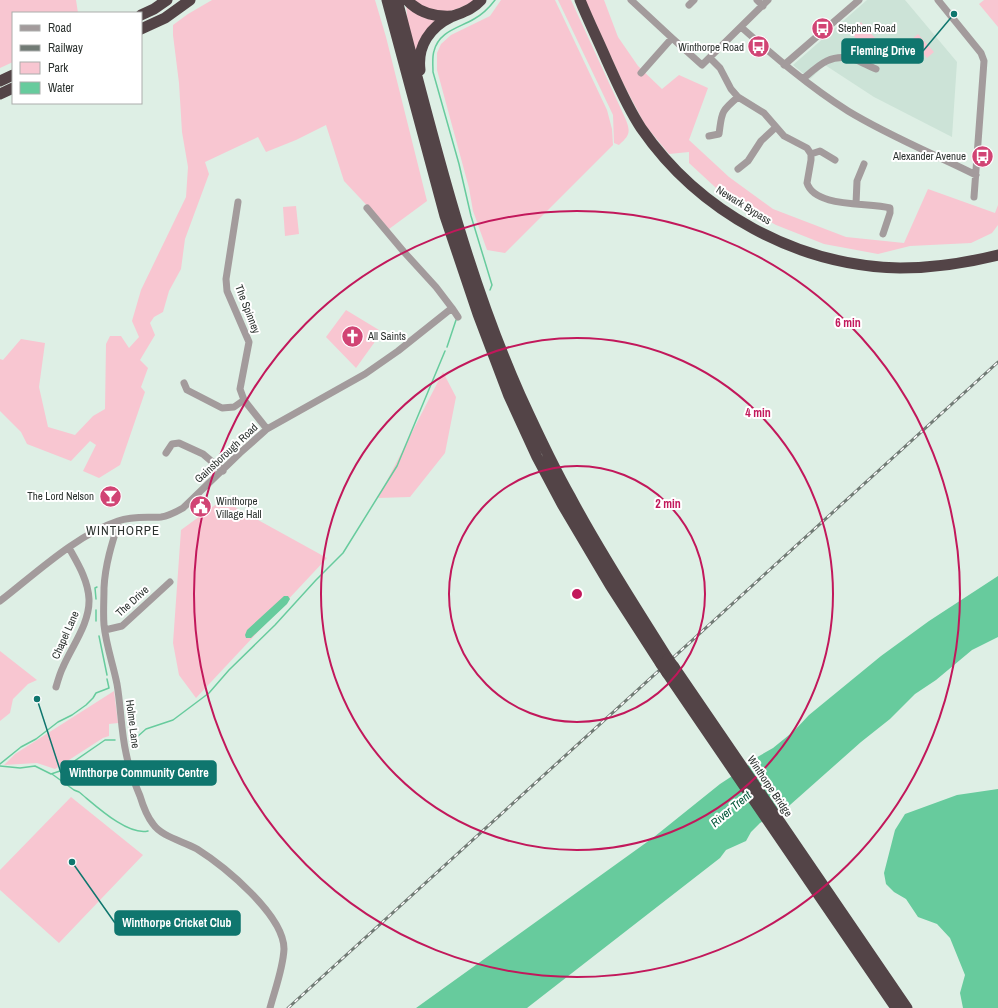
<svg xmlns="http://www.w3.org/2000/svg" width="998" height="1008" font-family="'Archivo Narrow',sans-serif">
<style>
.built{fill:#cce3d7}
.green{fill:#f8c6d1}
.water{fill:#67cb9d}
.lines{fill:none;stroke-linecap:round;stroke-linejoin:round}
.stream{stroke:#67cb9d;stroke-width:1.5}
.minor{stroke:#a39b9c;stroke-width:7}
.highway{stroke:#534447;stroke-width:11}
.rail-casing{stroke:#717b75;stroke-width:3}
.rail{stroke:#fff;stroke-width:1.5;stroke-dasharray:4.5;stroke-linecap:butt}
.highway-bridge{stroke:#534447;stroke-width:11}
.ring{fill:none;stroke:#c2185b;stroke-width:2}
.labels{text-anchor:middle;stroke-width:4;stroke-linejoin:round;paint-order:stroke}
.poi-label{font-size:11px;fill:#2c322f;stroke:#fff;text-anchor:start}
.street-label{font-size:11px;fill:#2c322f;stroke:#fff}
.water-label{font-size:12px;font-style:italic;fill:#05583b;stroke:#fff}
.quarter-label{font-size:13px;letter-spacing:1px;fill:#2c322f;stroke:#fff}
.centre{fill:#c2185b;stroke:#fff;stroke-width:2}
.ring-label{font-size:12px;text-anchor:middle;font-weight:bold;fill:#c2185b;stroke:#fff;stroke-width:4;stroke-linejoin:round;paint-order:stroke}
.leader{fill:none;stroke:#0f766e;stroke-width:1.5}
.callout-dot{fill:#0f766e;stroke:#fff;stroke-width:1.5}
.callout{fill:#0f766e;stroke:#0f766e;stroke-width:1.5}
.callout-label{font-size:12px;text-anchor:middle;font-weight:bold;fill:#fff}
</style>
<rect width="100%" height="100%" fill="#deefe5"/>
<path class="built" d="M867 0H905L957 62 952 137 874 97 825 65 810 79 793 65Z"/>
<path class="green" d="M0 0H76L78 13H13V62L0 68Z
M212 0H375L386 37 427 201 389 229 344 181 326 125 296 140 266 152 258 137 205 162 209 174 185 239 181 269 169 291 163 312 154 317 150 323 155 335 140 360 148 368 141 387 145 392 120 465 99 478 83 471 96 445 90 441 71 461 27 444 21 432 0 411V359L3 360 21 339 45 343 39 387 48 427 75 435 93 416 105 409 106 344 110 336H121L129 348 139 337 132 321 141 290 186 197 188 167 182 132 179 83 173 35V25L188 14Z
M411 0H476C464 6 449 15 434 11 426 9 419 3 411 0Z
M501 0H555L607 110 612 129 613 145 505 253 487 250 473 211 469 188 437 70V53L441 44 451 35 490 16Z
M558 0H571L626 120C631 133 629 136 619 145L614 143 613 115Z
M585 0H604L618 37 638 66 662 89 679 75 708 88 689 140 729 177 773 209 846 237 904 243 928 189 995 213 998 205V225L992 233 971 243 910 246 878 254 824 244 776 225 727 198 689 163V152L669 154 645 125 623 83Z
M984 0H998V27L979 4Z
M406 4 442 19 416 57 408 26Z
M861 22 882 46 871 55 850 32Z
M918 34 934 52 927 58 911 40Z
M296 206 299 234 285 236 283 207Z
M346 310 379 330 374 343 356 368 326 337Z
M443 372 456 397 445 453 410 497 378 498Z
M222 500 327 558 196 698 179 675 173 643 181 530Z
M0 651 37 680 28 684 13 699 10 713 0 721Z
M114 691 118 723 109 724V736L103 738 55 769 37 763 4 765 15 754Z
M71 797 143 855 59 943 0 890V870Z"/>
<path class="water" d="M998 576V637L972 650 936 680 915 694 890 719 861 742 790 805 760 823 751 832 746 841 726 850 720 858 527 1008H416L654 837 720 784 752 763 754 759 773 748 794 731 809 715 881 656 929 621Z
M284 596H288L290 599 287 604 251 638H246L245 635 247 630Z
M998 789V1008H963L960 993 965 975 950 938 937 924 918 917 906 899 894 892 886 884 884 873 895 830 905 814 957 795Z"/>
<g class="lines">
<path class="stream" d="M490 290 492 285 471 216 459 164 433 72C433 65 432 57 434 51 439 31 459 28 474 19 483 14 489 8 495 0
M447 347 456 320
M96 599 95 588 97 587
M96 610V621
M99 636 107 675
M130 741 137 737 146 729 173 720 209 693 229 670 275 625 316 580 343 553 397 466 445 351
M0 764 21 747 36 739 58 722 72 715 86 705 93 698 96 693 109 688 107 679
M0 766 20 768 35 766 51 774 60 771 105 740H115
M52 774 74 790 79 792C94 804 127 836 148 831"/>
<path class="minor" d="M631 0 672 38 702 65 768 0
M757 0 763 6
M938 0 981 53 984 61 974 197
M689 5 694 0
M741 27C775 57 810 87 848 111 889 136 934 154 976 175
M710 58 720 68 731 89 738 97 764 113 784 136 807 148 811 154V160L807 183C815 208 868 202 890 208V213L883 234
M784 65 859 0
M641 73 672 38
M803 79C818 66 830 53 853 59 861 61 868 66 876 69
M709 136 719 134C722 113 720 112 738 97
M811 154 820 151 835 160
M738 169 748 161 761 141 775 128
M238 202 226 279 227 291 249 342 240 389 244 400 267 429
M856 204 857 181 864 164
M367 208 404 252 436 287 452 308
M184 383 187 390 222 408 234 407 244 400
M166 453 172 444 179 443 203 454 223 471
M119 521C112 543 105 565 104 588 104 600 103 613 104 625 106 645 113 664 117 684 121 707 121 731 126 753 129 768 134 782 140 796 143 806 146 815 153 824 162 837 183 841 197 849 224 866 284 915 284 949 283 969 275 989 270 1008
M0 601C35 574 76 535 118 521 133 516 146 518 161 517 169 516 176 512 183 508L240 453 267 429 365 374 398 351 452 308 458 317
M105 630 122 626 170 582
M56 687C58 680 60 673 63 667 72 646 90 623 89 599 88 580 78 564 69 548"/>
<path class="highway" d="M387 0 445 216 478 314 509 396 537 457 562 504 610 585 661 664
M397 0C432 133 464 269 520 395 536 430 552 465 571 498 600 553 635 606 668 659
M407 0C419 13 435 17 452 16
M580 0C588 20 598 40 607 61 617 83 627 107 641 128 699 212 797 266 900 268 933 268 966 263 998 255
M141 15 154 9 167 0
M141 29 165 18 190 0
M420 70C417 46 430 27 451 17 463 12 472 10 481 0
M0 81 13 75
M0 94 13 88
M674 667 907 1008
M667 673 896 1008"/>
<defs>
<path id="rail" d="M288 1008 998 362"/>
</defs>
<use href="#rail" class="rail-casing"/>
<use href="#rail" class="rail"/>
<path class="highway-bridge" d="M668 659 674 667
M661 664 667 673"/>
</g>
<g class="ring">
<circle cx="577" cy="594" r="128"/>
<circle cx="577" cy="594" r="256"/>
<circle cx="577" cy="594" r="383"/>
</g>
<defs>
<symbol id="bus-disc" viewBox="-11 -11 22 22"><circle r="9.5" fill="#d14474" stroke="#fff"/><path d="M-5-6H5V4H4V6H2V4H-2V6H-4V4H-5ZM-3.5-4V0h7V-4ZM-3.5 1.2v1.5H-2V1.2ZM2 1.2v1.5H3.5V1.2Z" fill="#fff"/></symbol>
<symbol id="church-disc" viewBox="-11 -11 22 22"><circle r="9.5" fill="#d14474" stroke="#fff"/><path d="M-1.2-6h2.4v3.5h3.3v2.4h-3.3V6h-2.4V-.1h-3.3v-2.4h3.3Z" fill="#fff"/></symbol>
<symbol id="bar-disc" viewBox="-11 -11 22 22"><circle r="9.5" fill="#d14474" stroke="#fff"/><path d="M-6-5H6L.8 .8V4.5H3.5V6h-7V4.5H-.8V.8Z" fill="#fff"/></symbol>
<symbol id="civic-disc" viewBox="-11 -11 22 22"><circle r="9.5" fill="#d14474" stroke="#fff"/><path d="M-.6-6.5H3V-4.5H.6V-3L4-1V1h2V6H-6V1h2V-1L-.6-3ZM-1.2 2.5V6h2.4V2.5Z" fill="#fff"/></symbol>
</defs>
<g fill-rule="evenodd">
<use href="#bus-disc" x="810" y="16" width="25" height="25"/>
<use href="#bus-disc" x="746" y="34" width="25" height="25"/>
<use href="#bus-disc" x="970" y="144" width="25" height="25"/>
<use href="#church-disc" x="340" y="324" width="25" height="25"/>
<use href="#bar-disc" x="98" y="484" width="25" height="25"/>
<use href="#civic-disc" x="188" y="494" width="25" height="25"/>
</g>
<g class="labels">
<g class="poi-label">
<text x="838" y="32">Stephen Road</text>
<text x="744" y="51" text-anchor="end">Winthorpe Road</text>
<text x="966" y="160" text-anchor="end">Alexander Avenue</text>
<text x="368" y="340">All Saints</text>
<text x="94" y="500" text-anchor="end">The Lord Nelson</text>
<text x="216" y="505">Winthorpe<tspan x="216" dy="13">Village Hall</tspan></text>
</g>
<g class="street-label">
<text transform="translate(744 205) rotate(32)" y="4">Newark Bypass</text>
<text transform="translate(248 309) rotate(69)" y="4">The Spinney</text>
<text transform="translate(226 453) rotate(-43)" y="4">Gainsborough Road</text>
<text transform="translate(132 601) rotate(-42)" y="4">The Drive</text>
<text transform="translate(65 635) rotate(-66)" y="4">Chapel Lane</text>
<text transform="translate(133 724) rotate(83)" y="4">Holme Lane</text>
<text transform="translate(770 786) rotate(56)" y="4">Winthorpe Bridge</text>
</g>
<g class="water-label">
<text transform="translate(731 809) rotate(-40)" y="4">River Trent</text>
</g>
<g class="quarter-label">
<text x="123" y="535">WINTHORPE</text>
</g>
</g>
<circle cx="577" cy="594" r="6" class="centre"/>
<g class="ring-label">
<text x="848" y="327">6 min</text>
<text x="758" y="417">4 min</text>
<text x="668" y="508">2 min</text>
</g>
<path class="leader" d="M954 14L923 51M37 699L61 773M72 862L115 923"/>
<g class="callout-dot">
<circle cx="954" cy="14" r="4"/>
<circle cx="37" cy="699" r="4"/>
<circle cx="72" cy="862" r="4"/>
</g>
<g class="callout">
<rect x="842" y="39" width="81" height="24" rx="4"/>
<rect x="61" y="761" width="155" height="24" rx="4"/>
<rect x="115" y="911" width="125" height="24" rx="4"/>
</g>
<g class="callout-label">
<text x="883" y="55">Fleming Drive</text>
<text x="139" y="777">Winthorpe Community Centre</text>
<text x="177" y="927">Winthorpe Cricket Club</text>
</g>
<rect x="12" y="12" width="130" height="92" fill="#ffffff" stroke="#abadac"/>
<rect x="20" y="25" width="20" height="6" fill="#a39b9c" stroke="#abadac"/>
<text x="48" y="32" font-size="12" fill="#2c322f">Road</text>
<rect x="20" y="45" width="20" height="6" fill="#717b75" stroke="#abadac"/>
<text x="48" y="52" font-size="12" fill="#2c322f">Railway</text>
<rect x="20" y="62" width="20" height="12" fill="#f8c6d1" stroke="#abadac"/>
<text x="48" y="72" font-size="12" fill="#2c322f">Park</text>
<rect x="20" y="82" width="20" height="12" fill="#67cb9d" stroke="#abadac"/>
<text x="48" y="92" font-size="12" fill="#2c322f">Water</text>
</svg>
